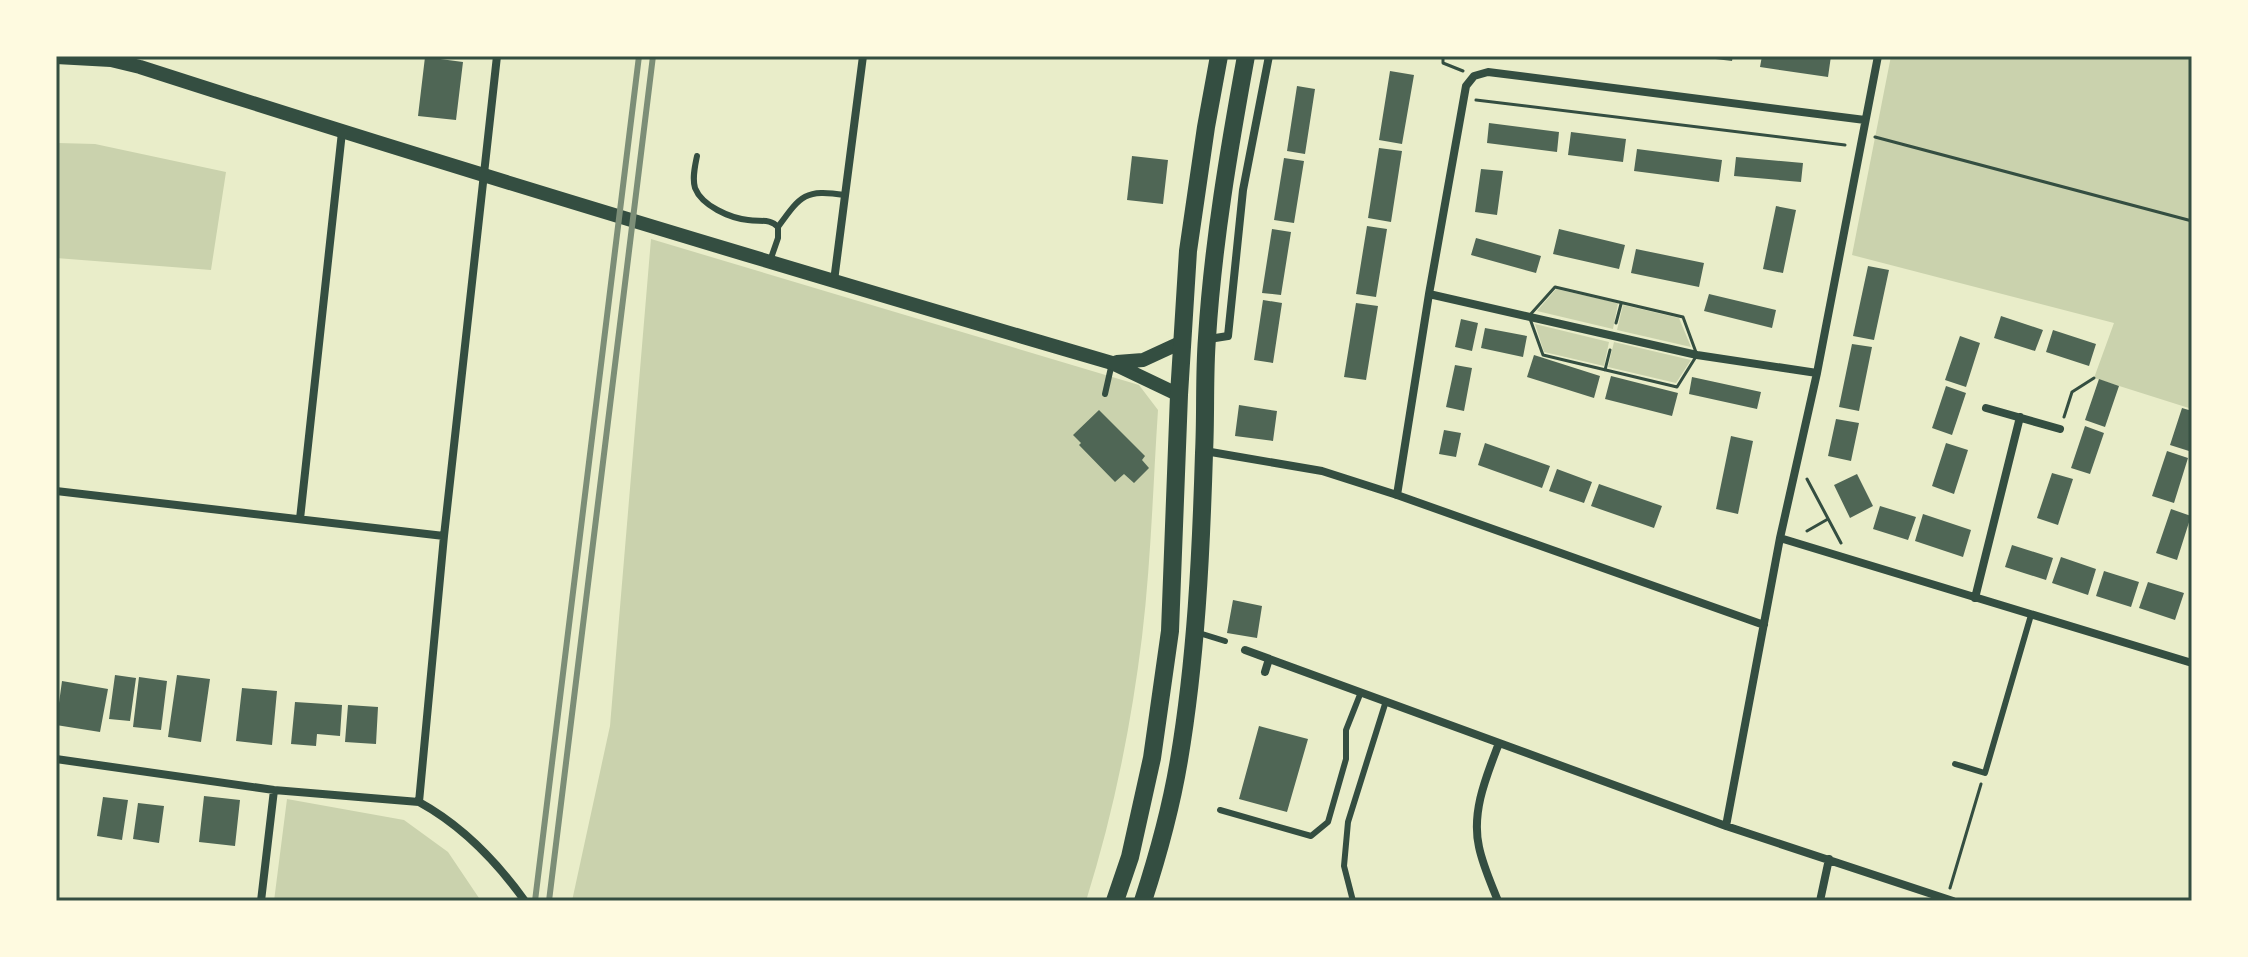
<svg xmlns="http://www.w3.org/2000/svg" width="2248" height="957" font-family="'Fira Sans Condensed',sans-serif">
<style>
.green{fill:#cad2ad}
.building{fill:#4f6655}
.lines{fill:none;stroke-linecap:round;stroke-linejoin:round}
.path{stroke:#344e41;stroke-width:3}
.service{stroke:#344e41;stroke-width:6}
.minor{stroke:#344e41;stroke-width:8}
.tertiary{stroke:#344e41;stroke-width:14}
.trunk{stroke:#344e41;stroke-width:18}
.rail{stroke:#7c8e77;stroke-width:6}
.neatline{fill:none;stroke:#344e41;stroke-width:3}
</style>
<rect width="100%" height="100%" fill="#e9edc9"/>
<path class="green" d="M1891 56H2192V409L2094 378 2114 323 1852 255Z
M58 143 95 144 226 172 211 270 56 258Z
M651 239 1139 385 1158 410C1153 485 1151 562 1142 637 1131 727 1113 815 1086 901H572L610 726Z
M1556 289 1618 303 1613 329 1537 311Z
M1623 305 1679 318 1691 347 1617 330Z
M1535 324 1609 342 1604 366 1544 352Z
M1614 342 1691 360 1676 383 1608 367Z
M287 799 404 820 448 852 481 901H274Z"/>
<path class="building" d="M1707 56H1733L1732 61 1707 58Z
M1762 56H1831L1828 77 1760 67Z
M425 57 463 62 456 120 418 116Z
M1390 71 1414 75 1402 144 1379 140Z
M1297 86 1315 89 1305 154 1287 151Z
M1489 123 1559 132 1557 152 1487 143Z
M1571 132 1626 139 1623 162 1568 155Z
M1379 148 1402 151 1391 222 1368 218Z
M1637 149 1722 160 1719 182 1634 171Z
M1132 156 1168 160 1163 204 1127 200Z
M1736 157 1803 163 1801 182 1734 176Z
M1284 158 1304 161 1294 223 1274 220Z
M1481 169 1503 171 1497 215 1475 212Z
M1776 206 1796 210 1783 273 1763 269Z
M1367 226 1387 229 1376 297 1356 294Z
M1272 229 1291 232 1281 295 1262 293Z
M1559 229 1625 245 1619 269 1553 254Z
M1476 238 1541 256 1536 273 1471 255Z
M1636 249 1704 263 1699 287 1631 273Z
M1868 266 1889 270 1874 340 1853 336Z
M1709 294 1776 310 1772 328 1704 311Z
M1263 300 1282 303 1273 363 1254 360Z
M1356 303 1378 306 1366 380 1344 377Z
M2001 316 2043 330 2035 351 1994 338Z
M1461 319 1478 323 1472 351 1455 347Z
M1485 328 1527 336 1523 357 1481 348Z
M2053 330 2096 344 2089 366 2046 352Z
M1960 336 1980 343 1966 387 1945 380Z
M1852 344 1872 347 1859 411 1839 407Z
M1534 355 1600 376 1594 398 1527 377Z
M1455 365 1472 368 1464 411 1446 407Z
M1611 376 1678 393 1672 416 1605 399Z
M1692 377 1761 392 1757 409 1689 394Z
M2099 379 2119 386 2105 427 2085 420Z
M1946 386 1966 393 1952 435 1932 428Z
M1239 405 1277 411 1273 441 1235 436Z
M2182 408 2192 411V442L2189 451 2170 445Z
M1099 410 1145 456 1142 460 1149 468 1134 483 1124 474 1115 482 1079 445 1081 443 1073 435Z
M1836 419 1859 423 1851 461 1828 456Z
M2085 426 2104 433 2090 474 2071 468Z
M1444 430 1461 433 1456 457 1439 454Z
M1731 436 1753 441 1738 514 1716 509Z
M1485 443 1550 466 1542 488 1478 465Z
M1946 443 1968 450 1954 494 1932 486Z
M2167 451 2188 458 2174 503 2152 496Z
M1557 469 1592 482 1584 503 1549 491Z
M2052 473 2073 479 2058 525 2037 518Z
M1857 474 1873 506 1850 518 1834 485Z
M1599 484 1662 506 1654 528 1591 506Z
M1880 506 1916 517 1908 540 1873 529Z
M2171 509 2191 516 2177 560 2156 553Z
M1923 514 1971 530 1963 557 1915 541Z
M2012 545 2053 558 2046 580 2005 567Z
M2061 557 2096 569 2088 595 2052 583Z
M2104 571 2139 582 2131 607 2096 596Z
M2148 582 2184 593 2175 620 2139 608Z
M1233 600 1262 606 1257 638 1227 633Z
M115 675 136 678 130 721 109 719Z
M177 675 210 679 201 742 168 737Z
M139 677 167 681 161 730 133 727Z
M62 681 108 689 100 732 56 725Z
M242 688 277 691 272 745 236 741Z
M295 702 342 705 340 736 317 734 316 746 291 744Z
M348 705 378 707 376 744 345 742Z
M1259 726 1308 739 1287 812 1239 799Z
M204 796 240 800 235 846 199 842Z
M103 797 128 800 122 840 97 836Z
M138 803 164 806 159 843 133 839Z"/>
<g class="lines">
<path class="path" d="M1443 56V63L1463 71
M1476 100 1845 145
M1875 137 2192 221
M1555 287 1683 317 1697 355 1677 387 1543 355 1529 316Z
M1616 323 1621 304
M1605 370 1610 350
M2064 417 2072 392 2094 378
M1807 479 1841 543
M1807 531 1828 519
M1950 888 1981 784"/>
<path class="service" d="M697 156C695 166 692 178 695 188 702 206 730 218 748 220 760 222 770 218 778 227V238L770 261
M778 227C801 195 805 189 845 195
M1105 394 1112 363
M1199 633 1225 641
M1955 764 1985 773 2031 615
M1220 810 1311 836 1328 822 1346 759V730L1361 692
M1353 901 1344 866 1348 822 1386 701"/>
<path class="minor" d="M834 281 863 56
M1429 294 1697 355 1817 373
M1209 339 1228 336 1243 190 1269 56
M1986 408 2060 429
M1205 451 1322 471 1397 495 1764 625
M56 491 444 536
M1397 495 1429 294 1466 86 1474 76 1488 72 1865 120
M300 519 342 132
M1780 538 2192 663
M1975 598 2020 417
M1245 650 1726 826 1953 901
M1265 672 1269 659
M56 759 274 790 419 802C461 825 497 862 525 901
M419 802 444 536 497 56
M1726 826 1780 538 1817 373 1878 56
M261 901 274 790
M1498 901C1491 883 1483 866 1479 847 1471 811 1487 775 1499 743
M1820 901 1829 859"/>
<path class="tertiary" d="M56 57 111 60 140 67C463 171 787 268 1112 363L1179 395
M1117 362 1143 360 1182 342"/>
<path class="trunk" d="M1115 901 1130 857 1152 758 1170 631 1179 395 1188 251 1206 127 1219 56
M1143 901C1158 855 1171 808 1179 760 1196 659 1201 555 1204 453 1206 414 1204 376 1207 338 1213 243 1229 149 1246 56"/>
<path class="rail" d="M535 901 639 56
M549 901 653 56"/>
</g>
<rect width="2248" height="957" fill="none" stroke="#fefae0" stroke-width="116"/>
<rect x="58" y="58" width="2132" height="841" class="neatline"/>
</svg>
